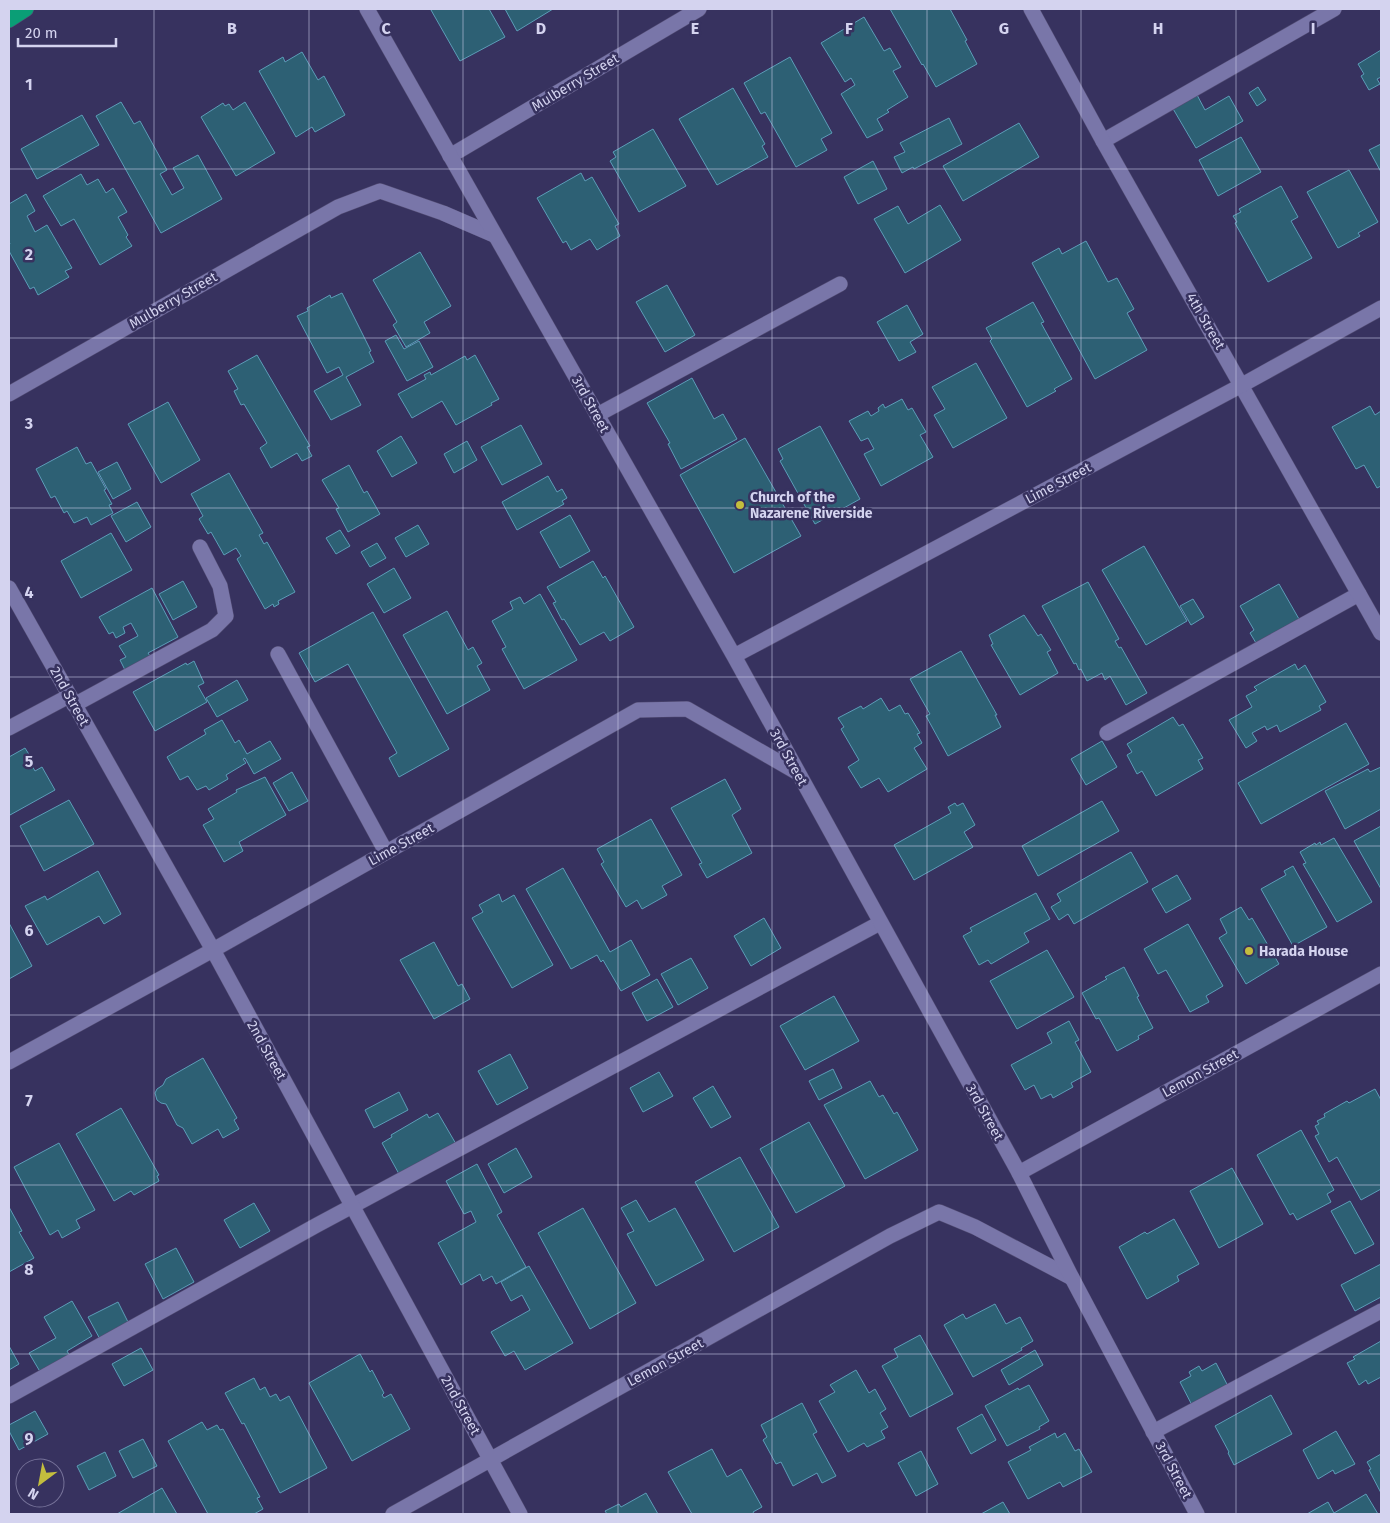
<svg xmlns="http://www.w3.org/2000/svg" width="1390" height="1523" font-family="'Fira Sans',sans-serif">
<style>
.building{fill:#2d6074;stroke:#5c9db8}
.lines{fill:none;stroke-linecap:round;stroke-linejoin:round}
.service-casing{stroke:#524c73;stroke-width:16}
.minor-casing{stroke:#524c73;stroke-width:16}
.secondary-casing{stroke:#524c73;stroke-width:16}
.motorway-casing{stroke:#524c73;stroke-width:16}
.service{stroke:#7976a9;stroke-width:15}
.minor{stroke:#7976a9;stroke-width:15}
.secondary{stroke:#7976a9;stroke-width:15}
.motorway{stroke:#0a9e76;stroke-width:15}
.grid{fill:none;stroke:#d4d3ef;stroke-width:1;stroke-opacity:0.55}
.poi-dot{fill:#c3bd3e;stroke:#37325f;stroke-width:2}
.labels{text-anchor:middle;stroke-width:5;stroke-linejoin:round;paint-order:stroke}
.street-label{font-size:14px;fill:#d4d3ef;stroke:#37325f}
.poi-label{font-size:14px;font-weight:bold;fill:#d4d3ef;stroke:#37325f;text-anchor:start}
.grid-label{font-size:16px;text-anchor:middle;font-weight:bold;fill:#d4d3ef;stroke:#37325f;stroke-width:5;stroke-linejoin:round;paint-order:stroke}
</style>
<rect width="100%" height="100%" fill="#37325f"/>
<path class="building" d="M433 9H489L505 37 460 61 431 10Z
M505 9H553L517 31Z
M890 9H950L967 40 965 41 977 64 936 87 923 64 922 65Z
M864 17 884 51 890 48 901 67 893 71 908 97 887 110 889 112 877 119 883 130 867 138 841 94 855 85 851 78 845 82 821 43Z
M1381 50V77L1377 79 1380 84 1369 90 1361 76 1364 74 1358 64Z
M302 52 318 80 324 76 345 115 315 132 312 127 296 137 259 71 283 57 285 62Z
M790 57 832 133 821 139 827 150 796 167 765 112 761 114 744 83Z
M1258 87 1266 100 1257 106 1249 93Z
M733 88 765 144 762 146 768 157 717 185 679 119Z
M1196 93 1205 110 1229 96 1243 121 1196 148 1172 107Z
M121 102 134 124 140 121 167 170 160 174 172 195 184 188 173 168 198 155 222 199 161 233 96 116Z
M245 102 275 153 236 176 201 117 223 103 225 106 229 104 233 110Z
M82 115 99 145 37 179 21 149Z
M949 118 962 144 914 169 913 167 902 173 894 157 905 152 900 143Z
M1019 123 1039 157 963 201 943 166Z
M653 129 686 186 639 212 610 161 616 157 613 152Z
M1241 137 1261 172 1218 196 1199 160Z
M1381 144V172L1369 150Z
M873 161 887 189 858 204 844 177Z
M1349 170 1378 222 1358 233 1360 236 1338 248 1307 192Z
M581 173 585 181 592 177 619 224 615 226 620 236 597 250 590 239 571 250 566 241 563 243 537 198Z
M81 174 87 185 98 179 106 193 113 188 127 212 118 217 128 235 126 237 132 246 100 265 74 219 61 226 43 196Z
M1281 186 1298 217 1291 221 1312 258 1268 282 1235 223 1237 222 1233 216 1241 212 1239 209Z
M26 194 35 211 27 216 35 232 47 225 72 268 65 271 69 277 38 295 34 287 30 289 9 251V245L10 244 9 241V204Z
M940 205 961 240 905 273 874 219 898 206 908 224Z
M1086 241 1108 282 1117 278 1134 309 1127 313 1147 350 1095 379 1032 263 1059 248 1062 254Z
M420 252 451 306 424 322 430 333 406 347 393 325 397 322 373 280Z
M667 285 695 335 665 352 636 302Z
M342 293 371 351 369 352 374 362 346 377 361 405 331 420 314 391 343 375 339 367 327 373 297 316 308 311 307 308 330 295 331 298Z
M1033 302 1044 322 1041 323 1072 379 1054 389 1056 391 1027 407 990 341 992 339 986 328Z
M907 305 923 334 910 342 916 352 899 361 877 322Z
M396 335 404 349 419 341 433 367 407 381 385 341Z
M257 355 310 446 307 447 312 456 302 461 297 453 271 468 260 448 267 443 244 404 241 405 234 391 238 389 228 371Z
M475 355 499 399 491 403 492 405 456 425 442 401 412 418 398 394 426 379 424 375 430 372 431 375 465 356 467 360Z
M976 363 1007 418 953 448 934 415 945 409 932 387Z
M692 378 714 419 723 414 737 439 681 469 668 444 670 443 647 403Z
M902 399 908 410 912 408 926 432 920 435 933 457 881 486 864 454 874 449 868 438 861 441 849 421 868 411 871 416 879 411 878 408 883 404 885 408Z
M168 402 200 460 161 483 128 424Z
M1370 406 1375 415 1381 411V486L1377 488 1364 465 1356 469 1332 427Z
M521 425 542 464 502 485 481 447Z
M820 426 860 499 815 524 780 461 783 459 778 449Z
M401 436 417 463 392 477 377 451Z
M745 438 801 536 734 573 680 475Z
M467 441 477 460 454 473 444 454Z
M77 447 86 464 91 462 106 489 104 490 112 504 109 505 113 513 91 525 87 517 74 523 67 511 64 513 55 496 51 498 36 469Z
M117 462 131 489 113 499 98 472Z
M349 465 364 493 367 491 380 514 348 532 336 509 339 508 322 480Z
M229 473 263 533 259 535 264 544 267 542 295 592 278 601 279 604 274 607 273 604 265 609 237 559 241 556 236 548 224 555 211 532 208 534 199 519 203 516 191 494Z
M548 476 557 492 562 489 567 498 562 501 564 504 517 530 502 502Z
M137 502 151 527 126 542 111 516Z
M570 515 590 551 560 568 540 532Z
M418 525 429 544 406 557 395 538Z
M340 530 350 546 336 554 326 538Z
M111 533 132 570 81 598 61 561Z
M377 543 386 558 370 567 361 552Z
M1144 546 1187 621 1146 645 1102 570Z
M593 561 603 578 605 576 634 627 610 641 604 632 580 645 564 619 562 620 553 603 556 602 547 587Z
M394 568 411 598 384 613 367 584Z
M183 581 197 607 173 620 159 594Z
M1088 582 1119 639 1115 641 1119 648 1121 647 1147 693 1126 705 1110 676 1105 680 1102 673 1087 681 1081 669 1079 670 1076 663 1074 664 1042 606Z
M1279 584 1299 619 1256 643 1250 633 1254 630 1240 606Z
M152 588 178 637 148 653 150 656 125 670 120 660 126 657 119 646 138 636 131 623 123 627 125 633 116 638 113 632 109 634 99 617Z
M540 594 577 660 524 689 502 649 506 647 492 621 513 609 510 602 520 597 524 604Z
M1193 599 1204 617 1191 625 1180 606Z
M447 611 468 650 473 647 482 663 477 666 490 690 447 714 403 635Z
M373 612 449 749 399 777 389 758 397 753 348 664 315 682 299 653Z
M1024 615 1038 636 1041 634 1051 650 1047 652 1058 673 1020 695 991 645 993 644 989 635Z
M961 651 997 715H995L1001 727 948 756 926 716 930 714 910 679Z
M194 661 204 683 198 686 207 702 155 731 133 692 186 663 187 665Z
M1295 664 1298 670 1305 665 1326 702 1319 706 1321 710 1280 732 1277 725 1267 730 1265 726 1252 733 1257 741 1246 748 1229 720 1252 707 1246 696 1257 690 1254 687Z
M237 680 248 700 217 717 206 698Z
M881 698 889 711 900 705 905 714 908 713 920 733 917 734 922 743 914 748 927 769 888 792 879 778 861 788 848 767 859 760 841 729 844 727 838 718 861 706 863 709Z
M1173 717 1179 726 1183 724 1203 758 1198 760 1203 769 1156 796 1142 771 1137 774 1127 755 1132 752 1127 744Z
M222 720 235 743 239 740 247 754 270 741 281 759 254 774 245 758 243 759 246 763 226 775 228 779 209 790 206 786 197 790 188 776 180 780 167 757 206 734 204 730Z
M1346 723 1369 764 1261 824 1238 783Z
M1102 741 1117 767 1086 785 1071 759Z
M25 748 30 756 27 757 35 771 42 767 55 790 10 815 9 812V757Z
M1381 767V809L1345 829 1325 791 1368 769 1370 772Z
M292 772 308 801 289 811 273 783Z
M265 777 286 815 239 842 243 851 224 862 203 825 214 819 208 809 237 792 236 790Z
M725 779 741 809 732 815 752 853 707 878 699 864 702 863 671 808Z
M69 800 94 844 44 871 20 826Z
M1102 801 1119 831 1038 876 1022 846Z
M955 803 957 806 963 803 975 825 964 832 973 847 914 880 894 845 951 813 948 807Z
M651 819 682 875 662 886 667 895 642 909 637 900 626 907 601 864 604 862 597 849Z
M1381 826V889L1354 841Z
M1334 838 1372 902 1337 922 1303 864 1306 863 1300 852 1315 843 1316 845 1320 842 1321 845Z
M1131 852 1148 882 1074 924 1068 914 1059 920 1051 907 1061 901 1057 894Z
M1293 866 1327 927 1293 946 1261 889 1286 875 1284 871Z
M563 868 610 952 631 940 650 975 621 991 603 960 601 962 597 955 571 969 526 889Z
M98 871 121 914 104 924 99 916 47 945 25 906 45 896 47 900Z
M1177 875 1191 899 1166 913 1152 889Z
M1036 893 1050 919 1024 933 1029 942 991 964 988 960 979 965 963 936 972 931 970 928Z
M499 894 502 902 514 895 553 965 512 988 472 918 483 912 479 905Z
M1241 907 1249 920 1252 918 1279 964 1246 984 1219 938 1227 933 1220 919Z
M764 918 781 948 751 966 734 936Z
M9 923 32 966 9 979Z
M1188 924 1223 986 1206 996 1209 1002 1190 1012 1166 970 1158 974 1144 949Z
M434 942 458 986 462 984 470 999 434 1019 400 960Z
M1047 950 1074 997 1017 1029 990 981Z
M691 958 708 988 678 1005 661 974Z
M1124 967 1139 996 1137 997 1153 1028 1138 1036 1139 1039 1117 1051 1099 1018 1096 1019 1082 993 1107 979 1105 977Z
M657 979 673 1007 647 1021 632 993Z
M834 996 859 1041 805 1070 780 1026Z
M1069 1021 1079 1040 1075 1042 1091 1072 1071 1083 1073 1087 1053 1098 1051 1094 1041 1099 1034 1085 1025 1090 1011 1065 1052 1043 1047 1033Z
M510 1054 528 1088 497 1105 478 1071Z
M203 1058 237 1118 234 1120 239 1129 223 1138 218 1129 192 1144 183 1128 177 1125 166 1104 161 1103 157 1100 155 1093 157 1089 163 1085 166 1079Z
M833 1069 842 1088 819 1100 809 1081Z
M659 1072 673 1096 643 1112 630 1088Z
M870 1081 879 1097 883 1095 894 1114 897 1112 918 1150 865 1179 824 1105Z
M713 1086 731 1117 711 1128 693 1098Z
M1375 1089 1381 1100V1189L1361 1200 1337 1157 1329 1162 1315 1136 1319 1134 1315 1126 1319 1124 1317 1121 1325 1117 1324 1114 1347 1101 1349 1103Z
M399 1092 408 1110 374 1128 365 1110Z
M121 1108 159 1175 157 1176 159 1181 134 1195 131 1191 114 1201 76 1134Z
M438 1113 456 1144 399 1174 382 1143 392 1137 391 1135 427 1114 429 1118Z
M809 1122 845 1186 796 1213 760 1149Z
M1301 1130 1334 1190 1327 1194 1331 1202 1297 1220 1293 1213 1290 1215 1257 1155Z
M59 1143 95 1210 76 1220 80 1228 62 1238 58 1230 50 1235 14 1167Z
M516 1148 532 1177 504 1193 488 1164Z
M740 1157 779 1227 734 1252 695 1182Z
M477 1164 502 1212 497 1215 526 1267 496 1284 492 1276 483 1281 480 1274 461 1285 438 1243 476 1222 471 1211 464 1214 446 1181Z
M1232 1168 1263 1224 1219 1248 1190 1191Z
M636 1200 649 1222 675 1208 704 1260 656 1286 627 1234 634 1231 621 1208Z
M1350 1201 1374 1244 1355 1254 1331 1211Z
M254 1203 270 1231 240 1248 224 1220Z
M9 1207 22 1231 19 1232 34 1258 9 1272Z
M583 1208 636 1303 590 1329 538 1233Z
M1174 1219 1199 1264 1177 1276 1179 1281 1147 1299 1119 1247 1145 1232 1147 1234Z
M176 1248 194 1282 163 1299 145 1264Z
M1381 1264V1297L1355 1311 1341 1285Z
M529 1266 573 1343 525 1370 514 1351 505 1356 491 1332 530 1310 522 1295 511 1301 501 1282Z
M72 1301 92 1336 67 1351 71 1358 42 1375 29 1353 56 1338 44 1317Z
M118 1302 130 1326 101 1341 88 1317Z
M995 1304 1006 1324 1020 1317 1033 1341 1021 1348 1022 1350 973 1377 944 1325 963 1314 966 1319Z
M920 1335 953 1394 910 1417 882 1366 898 1357 894 1349Z
M1381 1341V1377L1368 1384 1366 1380 1359 1385 1347 1363 1355 1359 1353 1357Z
M9 1346 19 1364 9 1370Z
M141 1348 153 1370 124 1386 112 1364Z
M1035 1350 1043 1365 1009 1385 1001 1370Z
M360 1354 370 1372 372 1370 384 1393 382 1395 384 1398 391 1394 410 1429 352 1461 309 1383Z
M1216 1363 1230 1390 1194 1409 1180 1382 1191 1376 1189 1372 1199 1366 1202 1371Z
M856 1370 869 1393 875 1389 886 1409 880 1413 888 1427 881 1431 885 1438 867 1447 864 1443 848 1452 819 1401 835 1392 830 1385Z
M254 1378 260 1390 265 1387 270 1397 276 1394 280 1401 289 1396 327 1468 280 1493 244 1423 242 1424 225 1393Z
M1029 1385 1049 1421 1039 1427 1040 1429 1007 1446 985 1406 1018 1388 1019 1390Z
M1271 1395 1292 1434 1234 1465 1228 1453 1229 1452 1215 1426Z
M802 1403 817 1432 813 1434 836 1476 822 1483 817 1473 793 1486 781 1462 776 1464 763 1440 767 1437 761 1425Z
M35 1411 48 1434 19 1450 9 1431V1425Z
M982 1414 996 1440 971 1454 957 1428Z
M202 1422 207 1430 217 1425 220 1430 223 1429 260 1497 257 1498 263 1509 254 1514H208L168 1441Z
M1336 1431 1355 1464 1335 1474 1333 1470 1318 1479 1303 1450Z
M1055 1433 1057 1438 1065 1433 1075 1451 1079 1449 1092 1472 1063 1487 1060 1482 1028 1499 1008 1462 1031 1450 1029 1447Z
M143 1439 157 1466 133 1478 119 1451Z
M712 1449 727 1477 741 1469 762 1507 753 1512 754 1514H692L668 1472Z
M921 1451 938 1484 916 1496 898 1463Z
M105 1452 116 1476 89 1490 77 1466Z
M1381 1454V1493L1369 1470 1371 1469 1367 1462Z
M162 1488 177 1514H117Z
M646 1493 658 1514H607L605 1511 619 1504 621 1507Z
M1366 1494 1378 1514H1307L1328 1502 1334 1513Z
M1003 1502 1010 1514H981Z"/>
<g class="lines">
<defs>
<path id="service" d="M1103 141 1334 9
M597 415 840 284
M278 654 386 852
M74 705 212 630 226 616 220 586 200 547
M9 728 69 696
M1107 733 1359 594
M9 1396 317 1225 880 923
M1153 1432 1381 1311"/>
<path id="minor" d="M1031 9 1103 141 1381 633
M450 156 699 9
M9 394 338 207 380 191 443 213 494 235
M9 588 213 950 520 1514
M9 1062 213 950 638 710 687 709 798 773
M1019 1173 1381 974
M393 1514 890 1236 939 1212 975 1227 1072 1278"/>
<path id="secondary" d="M367 9 734 656 1019 1173 1072 1278 1197 1514
M734 656 1242 385 1381 308"/>
<path id="motorway" d="M9 20 26 9"/>
</defs>
<use href="#service" class="service-casing"/>
<use href="#minor" class="minor-casing"/>
<use href="#secondary" class="secondary-casing"/>
<use href="#motorway" class="motorway-casing"/>
<use href="#service" class="service"/>
<use href="#minor" class="minor"/>
<use href="#secondary" class="secondary"/>
<use href="#motorway" class="motorway"/>
</g>
<path class="grid" d="M154 9V1514M309 9V1514M463 9V1514M618 9V1514M772 9V1514M927 9V1514M1081 9V1514M1236 9V1514M9 169H1381M9 338H1381M9 508H1381M9 677H1381M9 846H1381M9 1015H1381M9 1185H1381M9 1354H1381"/>
<g class="poi-dot">
<circle cx="740" cy="505" r="5"/>
<circle cx="1249" cy="951" r="5"/>
</g>
<g class="labels">
<g class="street-label">
<text transform="translate(575 82) rotate(-31)" y="5">Mulberry Street</text>
<text transform="translate(173 300) rotate(-30)" y="5">Mulberry Street</text>
<text transform="translate(1206 321) rotate(60)" y="5">4th Street</text>
<text transform="translate(591 404) rotate(61)" y="5">3rd Street</text>
<text transform="translate(1058 483) rotate(-28)" y="5">Lime Street</text>
<text transform="translate(70 696) rotate(61)" y="5">2nd Street</text>
<text transform="translate(789 757) rotate(61)" y="5">3rd Street</text>
<text transform="translate(401 844) rotate(-29)" y="5">Lime Street</text>
<text transform="translate(267 1050) rotate(61)" y="5">2nd Street</text>
<text transform="translate(1200 1073) rotate(-29)" y="5">Lemon Street</text>
<text transform="translate(985 1112) rotate(61)" y="5">3rd Street</text>
<text transform="translate(665 1362) rotate(-29)" y="5">Lemon Street</text>
<text transform="translate(461 1405) rotate(61)" y="5">2nd Street</text>
<text transform="translate(1174 1470) rotate(62)" y="5">3rd Street</text>
</g>
<g class="poi-label">
<text x="750" y="502">Church of the<tspan x="750" dy="16">Nazarene Riverside</tspan></text>
<text x="1259" y="956">Harada House</text>
</g>
</g>
<g class="grid-label">
<text x="232" y="34">B</text>
<text x="386" y="34">C</text>
<text x="541" y="34">D</text>
<text x="695" y="34">E</text>
<text x="849" y="34">F</text>
<text x="1004" y="34">G</text>
<text x="1158" y="34">H</text>
<text x="1313" y="34">I</text>
<text x="29" y="90">1</text>
<text x="29" y="260">2</text>
<text x="29" y="429">3</text>
<text x="29" y="598">4</text>
<text x="29" y="767">5</text>
<text x="29" y="936">6</text>
<text x="29" y="1106">7</text>
<text x="29" y="1275">8</text>
<text x="29" y="1444">9</text>
</g>
<rect width="1390" height="1523" fill="none" stroke="#d4d3ef" stroke-width="20"/>
<g transform="translate(40 1483) rotate(212)"><circle r="24" fill="#37325f" stroke="#767299"/>
<path d="M0-4L9 19L0 12L-9 19Z" fill="#c3bd3e"/>
<text y="-8" font-size="14" font-weight="bold" text-anchor="middle" fill="#d4d3ef">N</text>
</g>
<path d="M18 38v8h98v-8" fill="none" stroke="#d4d3ef" stroke-width="2.5"/>
<text x="25" y="38" font-size="15" fill="#d4d3ef" stroke="#37325f" stroke-width="4" paint-order="stroke">20 m</text>
</svg>
